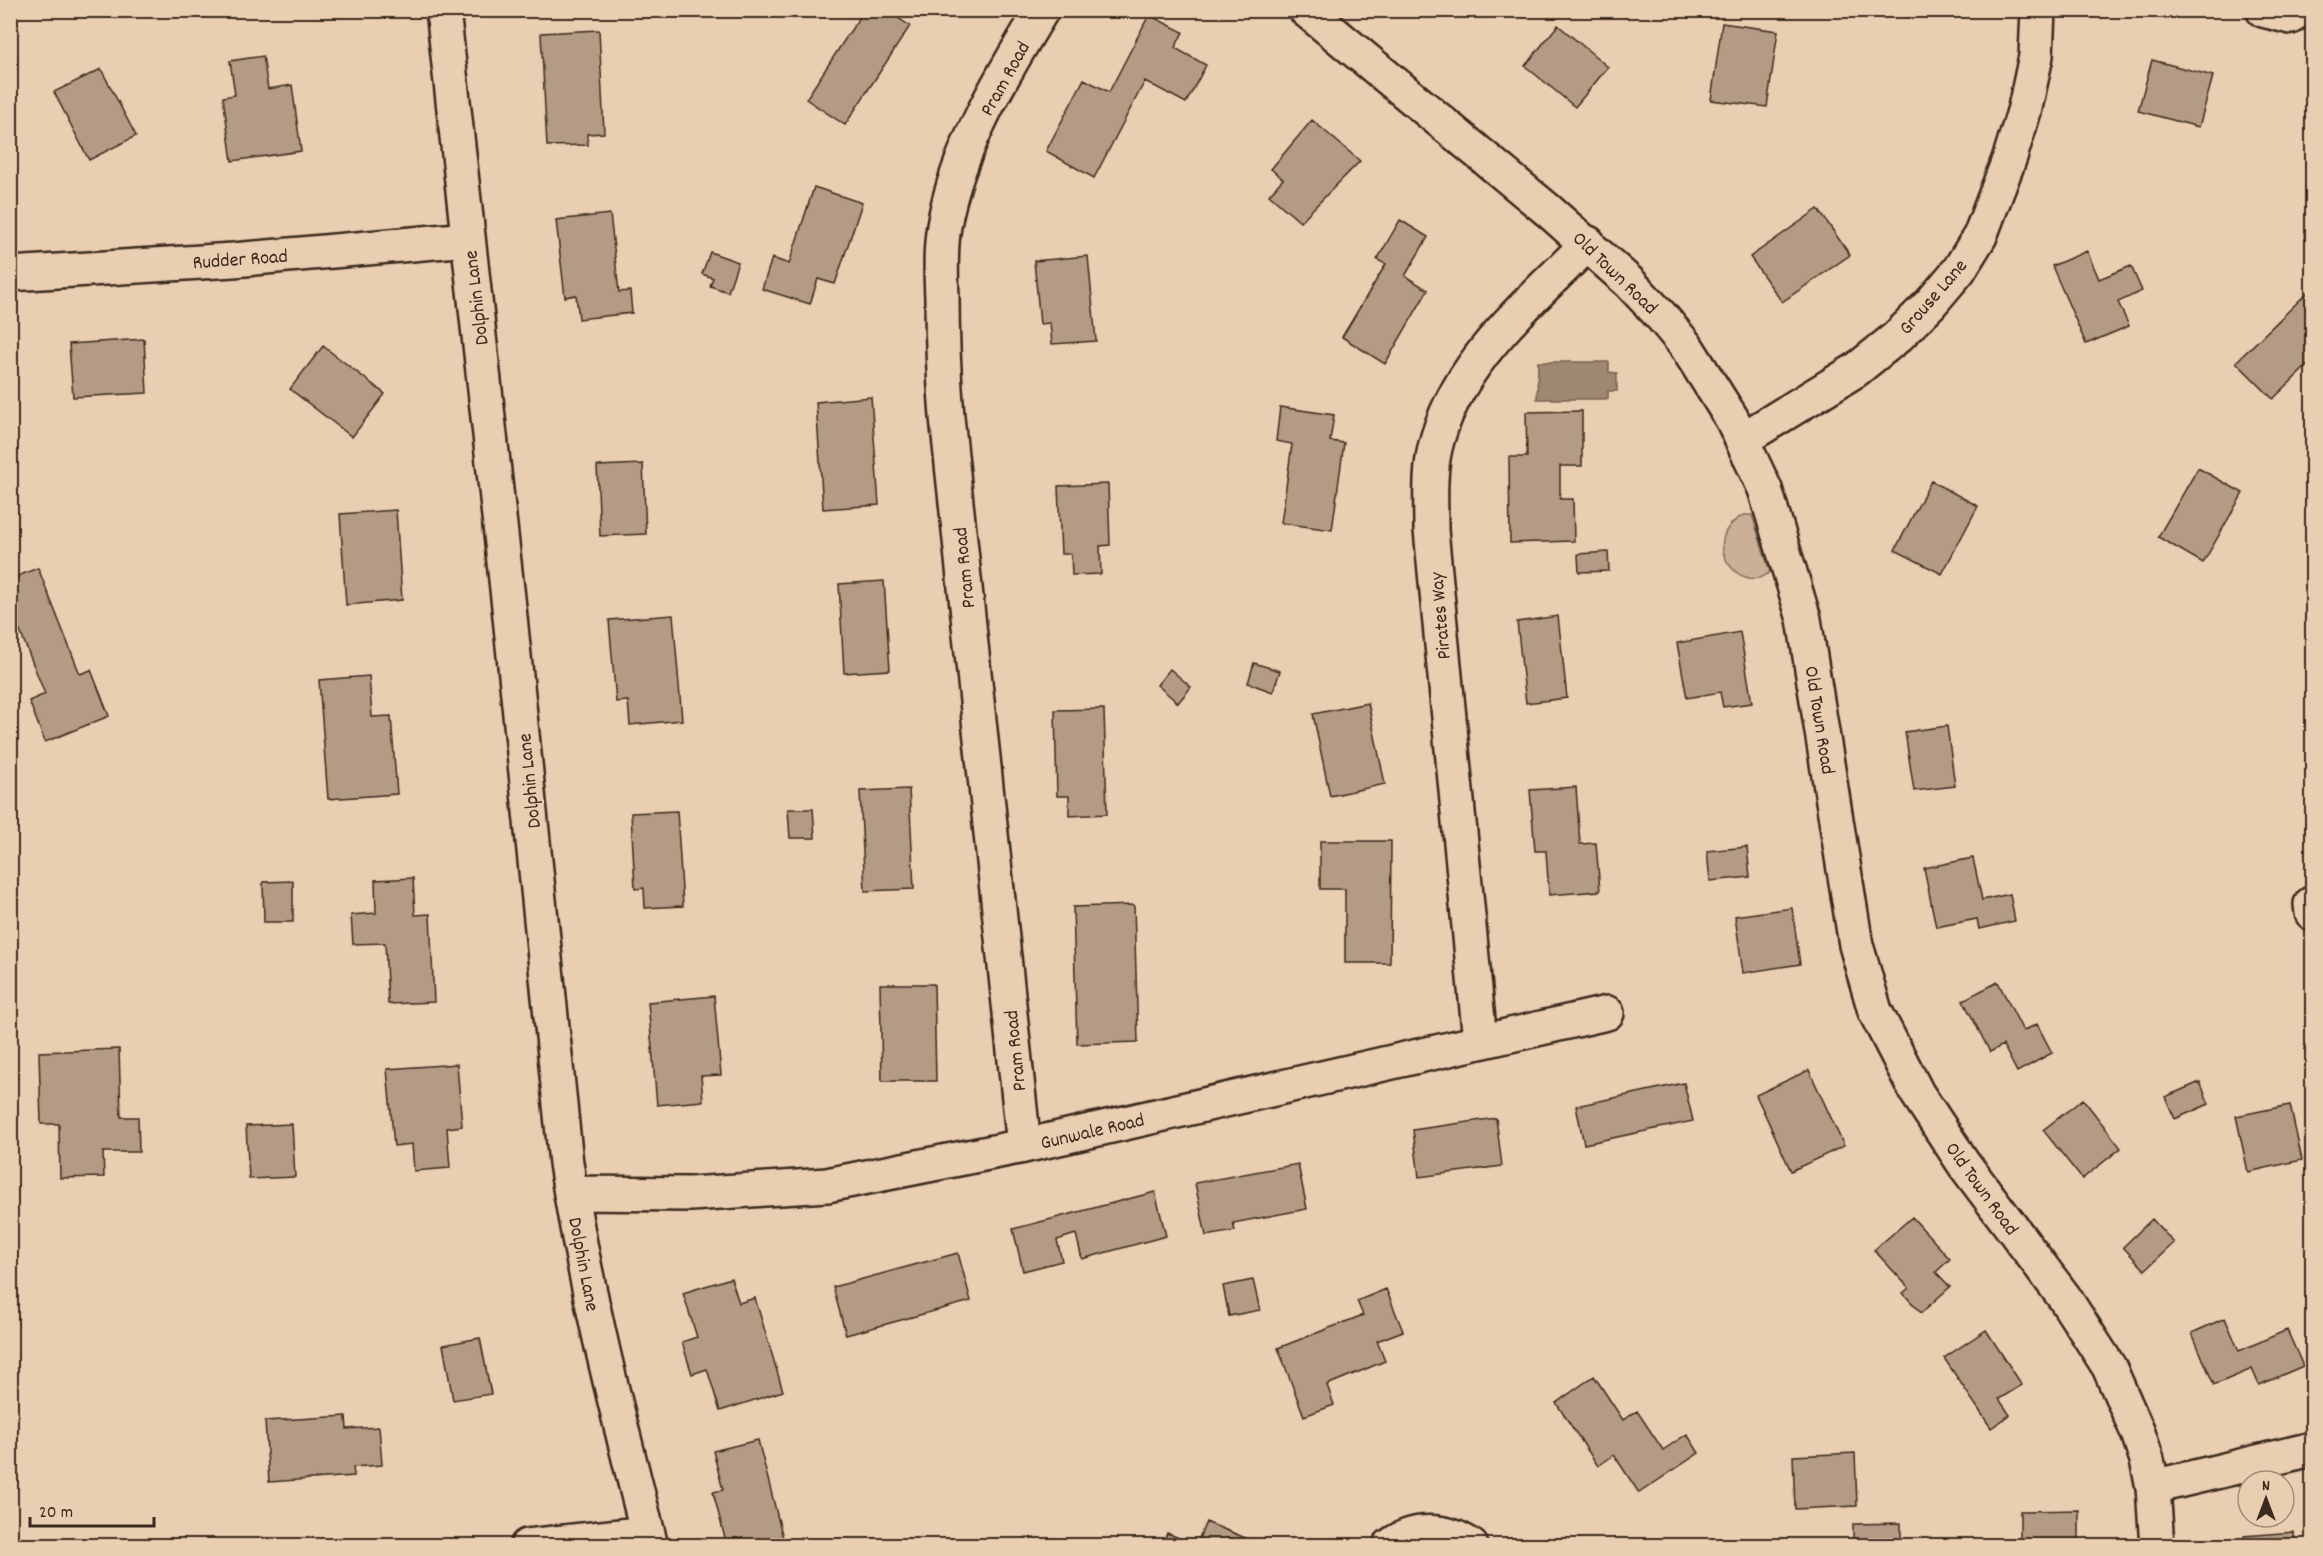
<svg xmlns="http://www.w3.org/2000/svg" width="2323" height="1556" font-family="Dekko,sans-serif">
<style>
.green{fill:#cbb097;stroke:#836d5a;stroke-width:1.5}
.water{fill:#9f8872;stroke:#776250;stroke-width:1.5}
.building{fill:#b49b84;stroke:#3b2a1e;stroke-width:1.5}
.lines{fill:none;stroke-linecap:round;stroke-linejoin:round}
.minor-casing{stroke:#3b2a1e;stroke-width:38}
.tertiary-casing{stroke:#3b2a1e;stroke-width:38}
.minor{stroke:#eaceb1;stroke-width:33}
.tertiary{stroke:#eaceb1;stroke-width:33}
.labels{text-anchor:middle;stroke-width:4.5;stroke-linejoin:round;paint-order:stroke}
.street-label{font-size:20px;fill:#3b2a1e;stroke:#eaceb1}
</style>
<rect width="100%" height="100%" fill="#eaceb1"/>
<filter id="ink" filterUnits="userSpaceOnUse"><feTurbulence type="fractalNoise" baseFrequency=".0167" numOctaves="2"/><feDisplacementMap in="SourceGraphic" scale="12" xChannelSelector="R" yChannelSelector="G"/><feConvolveMatrix kernelMatrix="1 2 1 2 8 2 1 2 1" color-interpolation-filters="sRGB"/></filter>
<g filter="url(#ink)">
<path class="green" d="M1744 515H1752L1770 572C1741 598 1695 540 1744 515Z"/>
<path class="water" d="M1538 362H1609V372L1617 373V391H1608V399H1537Z"/>
<path class="building" d="M864 10H886L910 26 845 125 806 99Z
M1447 10H1462L1456 18Z
M1149 15 1183 32 1175 48 1206 65 1186 103 1145 81 1094 178 1046 151 1084 79 1109 92Z
M1722 23 1778 31 1767 107 1711 100Z
M1558 25 1608 67 1575 107 1525 66Z
M599 30 604 133 587 134 588 145 547 146 541 33Z
M263 56 268 89 292 85 301 151 232 161 223 97 235 95 230 61Z
M2152 60 2213 76 2199 127 2138 111Z
M101 69 136 136 89 160 54 92Z
M1312 120 1360 161 1300 222 1269 195 1283 179 1271 169Z
M814 187 862 203 835 284 818 279 810 304 762 289 772 258 789 264Z
M1818 209 1850 255 1782 302 1750 257Z
M610 214 619 292 630 291 632 313 579 319 576 295 565 297 556 220Z
M1400 220 1428 237 1405 276 1428 290 1385 364 1342 337 1386 264 1377 260Z
M2087 251 2099 279 2131 266 2142 291 2118 302 2129 326 2086 344 2052 266Z
M710 252 738 262 728 292 710 286 713 278 702 274Z
M1088 256 1096 341 1052 344 1050 323 1040 324 1034 261Z
M2309 291 2312 294V361L2273 399 2236 362Z
M144 339 147 393 73 397 69 344Z
M323 346 385 394 352 437 290 389Z
M871 397 879 505 823 509 816 402Z
M1280 407 1334 415 1330 441 1344 443 1332 530 1281 523 1292 444 1276 441Z
M1582 411V466H1560V499H1573L1574 541 1510 543 1509 457H1527L1526 412Z
M643 464 646 534 600 536 597 466Z
M2198 468 2243 493 2203 563 2158 537Z
M1931 481 1978 506 1942 574 1895 550Z
M1108 484 1110 545 1100 546 1101 574 1072 575 1071 554H1061L1058 486Z
M396 510 402 600 346 605 340 514Z
M1608 552 1609 571 1579 572 1578 554Z
M38 568 80 674 91 670 109 716 45 742 29 701 45 694 10 606V579Z
M884 581 890 670 844 673 839 584Z
M673 615 682 720 630 725 628 701 616 702 609 620Z
M1558 616 1567 698 1526 703 1517 622Z
M1740 632 1752 703 1723 707 1720 692 1687 698 1677 643Z
M1254 663 1280 671 1273 692 1248 683Z
M1170 669 1191 687 1178 703 1157 685Z
M369 676 372 717 391 716 397 794 328 799 319 680Z
M1368 703 1385 784 1330 796 1313 714Z
M1104 709 1107 814 1069 816V796H1057L1055 710Z
M1947 726 1955 786 1914 791 1905 732Z
M1576 787 1580 844 1596 843 1600 891 1549 895 1546 851H1535L1530 790Z
M909 789 914 889 865 891 860 791Z
M788 809H813L815 838H790Z
M677 811 683 906 645 908 644 888 635 889 631 813Z
M1320 841H1391L1390 963H1345V889H1320Z
M1747 847 1750 877 1710 881 1707 851Z
M1973 858 1982 900 2010 894 2015 921 1979 929 1977 919 1936 927 1924 868Z
M413 878 415 915 430 914 434 1002 388 1004 385 943 353 944 351 915 376 913 375 880Z
M293 881V922H264L263 882Z
M1134 905 1138 1042 1077 1044 1073 907Z
M1792 908 1800 964 1743 973 1735 916Z
M1998 982 2023 1031 2037 1024 2052 1053 2017 1072 2003 1045 1990 1052 1963 1000Z
M880 984H934L936 1081H882Z
M714 996 721 1075 701 1076 703 1101 657 1105 648 1002Z
M119 1049 121 1117H138L139 1152H103L104 1177 60 1178 59 1124H41L39 1052Z
M457 1064 462 1126 447 1128 450 1168 414 1171 412 1144 394 1146 387 1069Z
M1809 1070 1844 1146 1791 1171 1756 1095Z
M2200 1082 2209 1104 2175 1119 2165 1097Z
M1684 1083 1693 1121 1584 1144 1576 1106Z
M2083 1099 2121 1148 2082 1179 2043 1130Z
M2290 1105 2302 1160 2248 1172 2236 1116Z
M1496 1118 1502 1166 1419 1177 1413 1130Z
M292 1124 295 1177 249 1179 246 1126Z
M1298 1164 1307 1209 1233 1223 1235 1231 1206 1236 1195 1183Z
M1155 1192 1166 1236 1082 1259 1076 1234 1057 1240 1062 1261 1023 1271 1013 1229Z
M1912 1217 1950 1259 1936 1272 1950 1287 1921 1313 1903 1293 1909 1288 1874 1250Z
M2152 1219 2174 1243 2145 1270 2123 1247Z
M958 1253 971 1301 846 1335 833 1287Z
M731 1278 739 1303 755 1298 783 1391 720 1411 707 1369 692 1374 682 1342 697 1337 683 1293Z
M1253 1280 1260 1310 1229 1316 1223 1286Z
M1386 1289 1403 1331 1377 1341 1385 1361 1327 1385 1334 1405 1304 1416 1278 1348 1363 1315 1357 1301Z
M2225 1318 2239 1351 2287 1330 2303 1366 2259 1385 2252 1369 2214 1385 2192 1333Z
M1986 1330 2022 1385 1999 1399 2010 1415 1991 1428 1944 1358Z
M480 1338 491 1394 453 1400 443 1345Z
M1594 1376 1623 1420 1637 1411 1663 1450 1687 1434 1699 1453 1639 1493 1614 1455 1598 1466 1556 1403Z
M346 1416 347 1429 379 1427 382 1465 353 1467 354 1476 269 1482 265 1421Z
M758 1440 785 1546H727L713 1492 723 1490 713 1451Z
M1855 1453 1857 1506 1795 1509 1793 1456Z
M2079 1510V1546H2020V1511Z
M1206 1522 1248 1539 1245 1546H1162L1167 1533 1196 1545Z
M1901 1523V1546H1853V1524Z
M2294 1532 2295 1546H2245L2244 1536Z"/>
<g class="lines">
<defs>
<path id="minor" d="M443 10 509 607 566 1163C586 1293 619 1419 651 1546
M2263 10 2291 17
M10 274 233 260 468 239
M1743 439 1856 370 1897 337 1931 303 1959 270 1980 236 2010 157 2025 108 2036 56 2038 10
M2311 904 2312 913
M1480 1041 1431 530C1431 503 1429 474 1435 448 1455 362 1530 303 1588 243
M1024 1146 947 417C944 378 942 338 942 299 941 275 940 249 944 226 956 151 1003 74 1042 10
M571 1193 690 1194 827 1185 1024 1146 1607 1013
M2153 1487 2312 1449
M527 1546 648 1533
M1390 1546C1414 1527 1447 1529 1471 1546"/>
<path id="tertiary" d="M1306 10 1549 211 1629 282 1662 317 1686 346 1732 419 1765 489 1804 619 1856 945 1875 1011 1917 1093 1964 1164 2064 1297 2109 1367 2138 1433 2147 1460 2153 1487 2157 1546"/>
</defs>
<use href="#minor" class="minor-casing"/>
<use href="#tertiary" class="tertiary-casing"/>
<use href="#minor" class="minor"/>
<use href="#tertiary" class="tertiary"/>
</g>
</g>
<g class="labels">
<g class="street-label">
<text transform="translate(1004 78) rotate(-61)" y="7">Pram Road</text>
<text transform="translate(240 258) rotate(-4)" y="7">Rudder Road</text>
<text transform="translate(1616 272) rotate(44)" y="7">Old Town Road</text>
<text transform="translate(1932 296) rotate(-49)" y="7">Grouse Lane</text>
<text transform="translate(475 298) rotate(-97)" y="7">Dolphin Lane</text>
<text transform="translate(963 568) rotate(-96)" y="7">Pram Road</text>
<text transform="translate(1439 616) rotate(-95)" y="7">Pirates Way</text>
<text transform="translate(1821 720) rotate(81)" y="7">Old Town Road</text>
<text transform="translate(528 781) rotate(-96)" y="7">Dolphin Lane</text>
<text transform="translate(1014 1051) rotate(-96)" y="7">Pram Road</text>
<text transform="translate(1092 1130) rotate(-13)" y="7">Gunwale Road</text>
<text transform="translate(1983 1188) rotate(54)" y="7">Old Town Road</text>
<text transform="translate(585 1264) rotate(79)" y="7">Dolphin Lane</text>
</g>
</g>
<rect width="2323" height="1556" fill="none" stroke="#eaceb1" stroke-width="36"/>
<rect x="18" y="18" width="2287" height="1520" fill="none" stroke="#3b2a1e" stroke-width="2" filter="url(#ink)"/>
<g transform="translate(2266 1499)"><circle r="28" fill="#eaceb1" stroke="#a48c76" stroke-width="1.5"/>
<path d="M0-4.5L10 22L0 15L-10 22Z" fill="#3b2a1e"/>
<text y="-9" font-size="16" font-weight="bold" text-anchor="middle" fill="#3b2a1e">N</text>
</g>
<path d="M30 1517v9h124v-9" fill="none" stroke="#3b2a1e" stroke-width="3"/>
<text x="39" y="1517" font-size="18" fill="#3b2a1e" stroke="#eaceb1" stroke-width="4.5" paint-order="stroke">20 m</text>
</svg>
